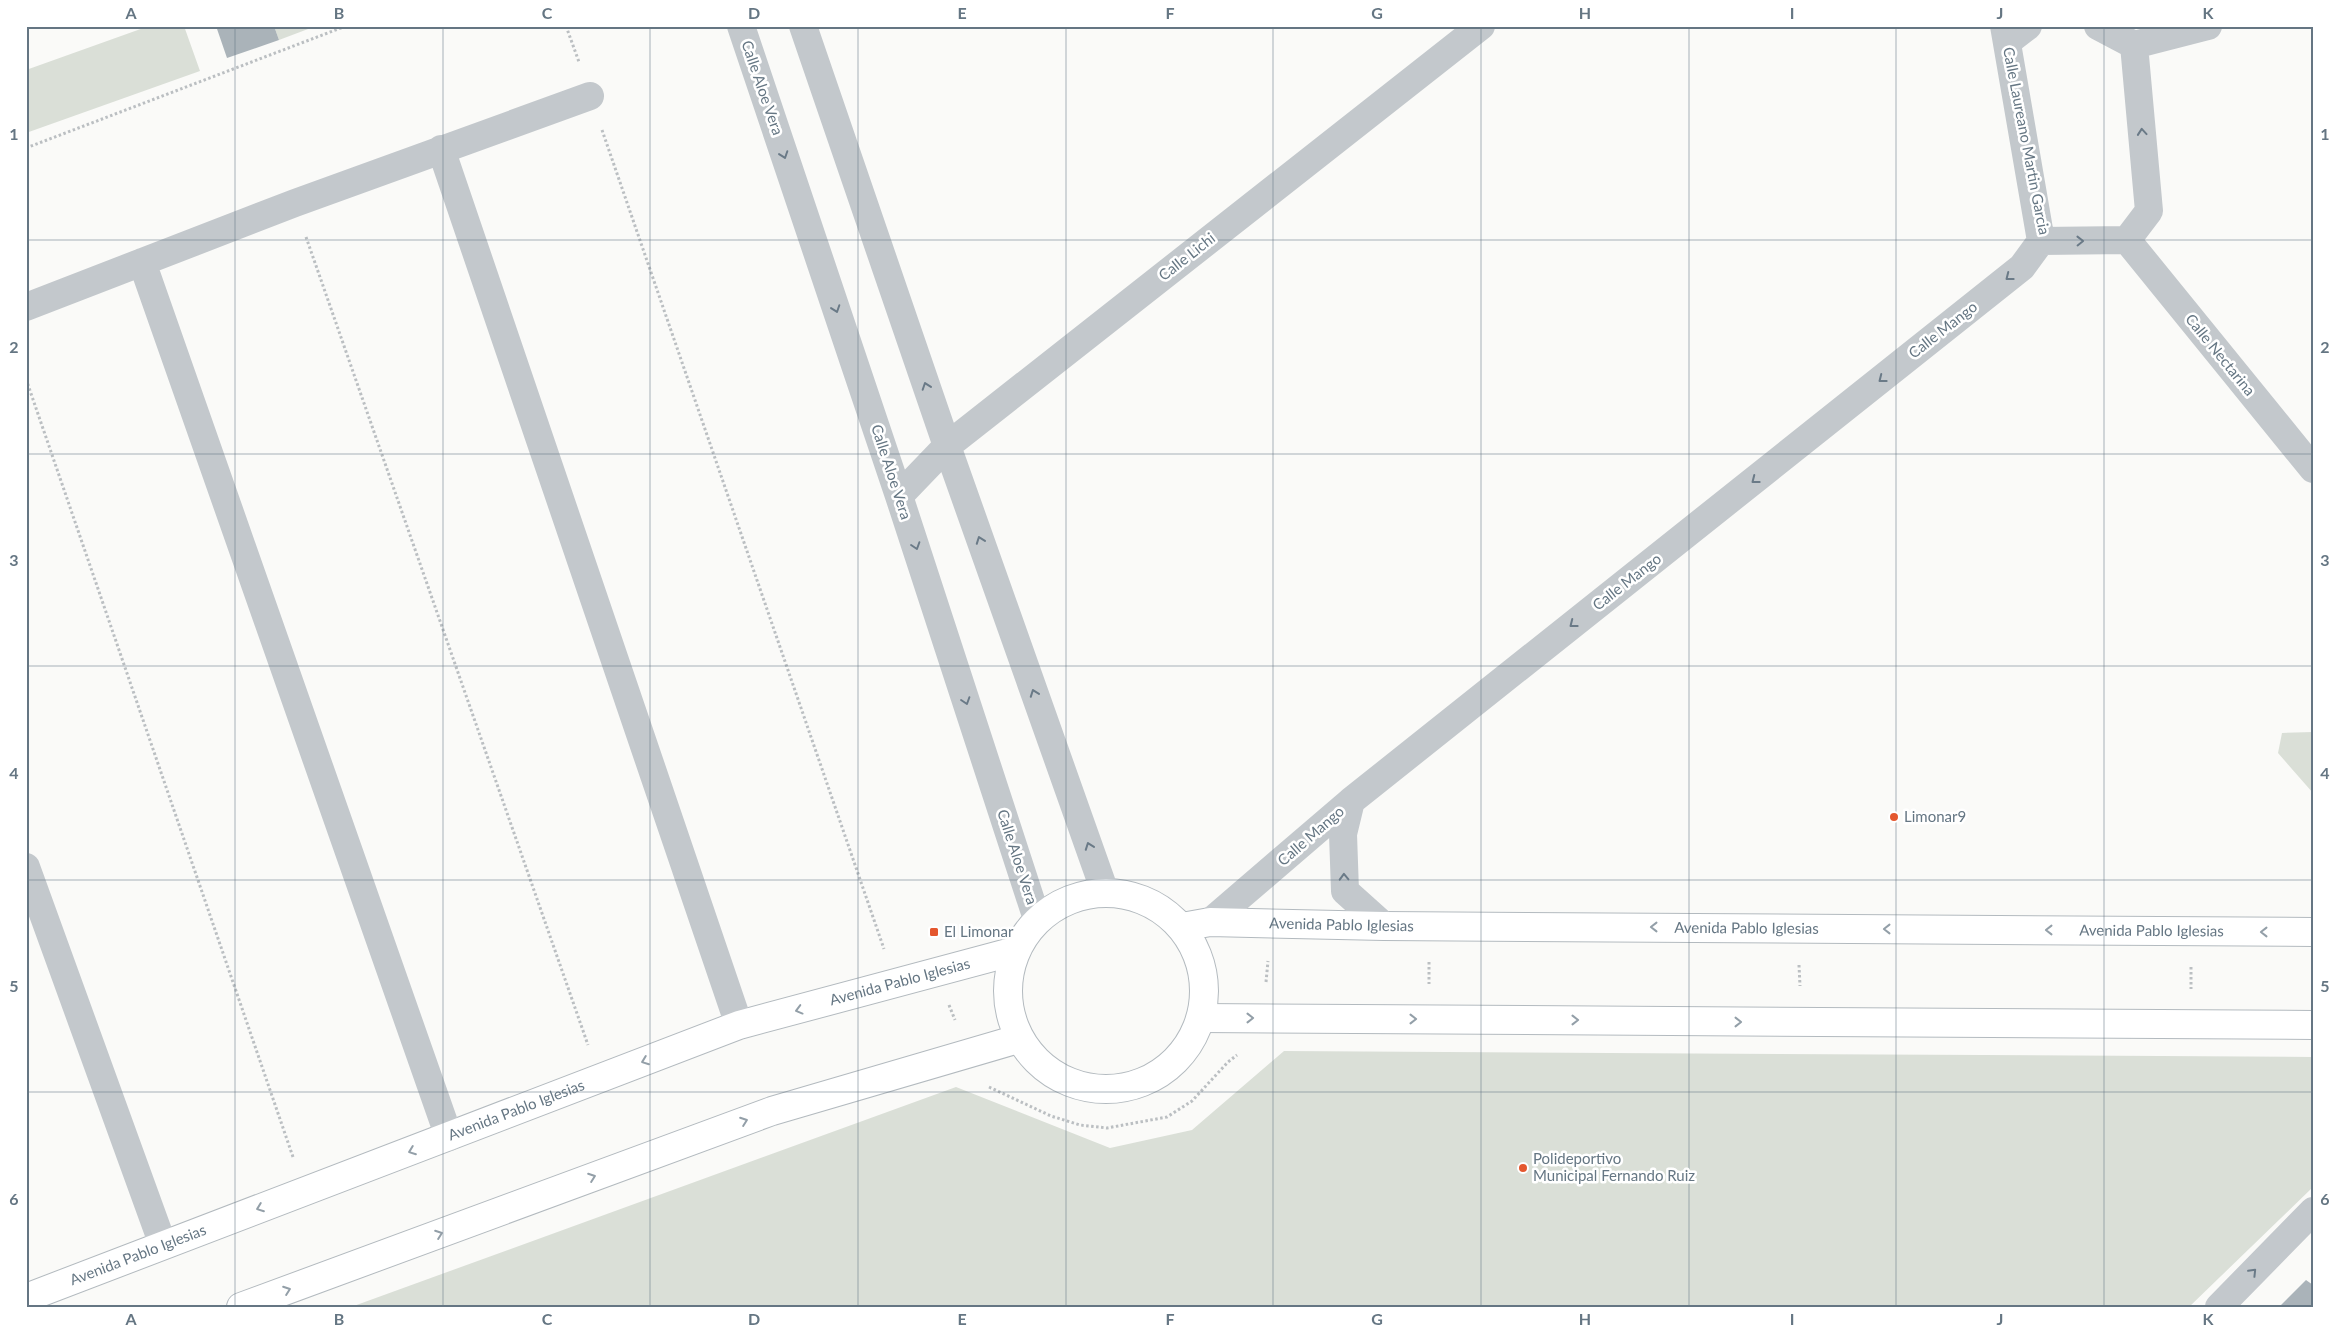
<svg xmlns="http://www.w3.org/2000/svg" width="2339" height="1333" font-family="Lato,sans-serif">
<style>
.green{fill:#dadfd7}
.building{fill:#aab3b9}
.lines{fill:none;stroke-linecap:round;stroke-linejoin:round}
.secondary-casing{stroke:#b3babf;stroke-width:30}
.path{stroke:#bbbfc2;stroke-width:3;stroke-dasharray:2.5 2.5;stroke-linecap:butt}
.street{stroke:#c3c8cc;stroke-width:28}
.secondary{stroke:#fff;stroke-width:28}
.oneway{stroke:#6a7a87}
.oneway2{stroke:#939fa8}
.grid{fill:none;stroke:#657683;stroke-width:1;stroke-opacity:0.55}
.poi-dot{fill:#e4572e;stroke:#fff;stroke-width:2}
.labels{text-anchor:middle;stroke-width:5;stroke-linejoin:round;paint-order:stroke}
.street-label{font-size:15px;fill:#657683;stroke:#fff}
.poi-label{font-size:15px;fill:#657683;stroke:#fff;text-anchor:start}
.neatline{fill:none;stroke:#657683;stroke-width:2}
.grid-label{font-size:16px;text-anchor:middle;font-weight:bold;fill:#657683}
</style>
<rect width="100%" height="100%" fill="#fafaf8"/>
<path class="green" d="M149 26H184L200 71 26 133V70Z
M274 26H316L279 40Z
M2313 732V793L2278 753 2282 733Z
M1284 1051 2313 1057V1187L2189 1307H351L956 1087 1110 1148 1192 1130Z"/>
<path class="building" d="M216 26H274L279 40 227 58Z
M2306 1280 2313 1285V1307H2279Z"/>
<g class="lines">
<defs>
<g id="secondary">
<circle cx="1106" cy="991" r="98"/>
<path id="s1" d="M1182 927 1210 922 1384 926 2313 932"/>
<path d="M1201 1018 2313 1025"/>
<path id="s2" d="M26 1298 739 1025 1015 951"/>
<path d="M241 1307 772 1111 1018 1039"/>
</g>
</defs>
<use href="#secondary" class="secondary-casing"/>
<path class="path" d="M566 26 579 62
M602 130 884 949
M26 148 346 26
M306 237 588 1045
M26 379 293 1157
M1429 962V984
M1799 965 1800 986
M2191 967V989
M1266 982 1268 961
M949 1005 955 1020
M989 1087 1051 1116 1080 1125 1107 1128 1167 1117 1192 1101 1228 1062 1237 1055"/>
<path class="street" d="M741 26 899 496 1037 919
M803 26 947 446 1105 892
M2004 26 2041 241 2127 240 2149 211 2134 45 2098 26
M2007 42 2028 26
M2134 45 2208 26
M441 149 739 1025
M2127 240 2313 469
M142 262 449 1137
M26 307 295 203 590 96
M899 496 947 446 1481 26
M1351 801 1343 834 1345 891 1384 926
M26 867 163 1245
M1210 922 1351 801 2022 267 2041 241
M2219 1307 2313 1211"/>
<use href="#secondary" class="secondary"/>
</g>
<defs><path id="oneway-chevron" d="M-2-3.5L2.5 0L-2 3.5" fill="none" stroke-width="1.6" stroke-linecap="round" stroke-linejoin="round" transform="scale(1.25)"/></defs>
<g class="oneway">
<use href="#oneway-chevron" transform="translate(2142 132) rotate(-95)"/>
<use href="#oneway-chevron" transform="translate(784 155) rotate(71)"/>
<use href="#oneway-chevron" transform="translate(2080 241) rotate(-1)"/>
<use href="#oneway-chevron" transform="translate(2009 277) rotate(142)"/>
<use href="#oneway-chevron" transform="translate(836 309) rotate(71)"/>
<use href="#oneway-chevron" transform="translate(1882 379) rotate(142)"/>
<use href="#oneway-chevron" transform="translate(926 386) rotate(-109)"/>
<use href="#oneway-chevron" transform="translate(1755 480) rotate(142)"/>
<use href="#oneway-chevron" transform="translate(980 540) rotate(-110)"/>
<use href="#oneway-chevron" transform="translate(916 546) rotate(72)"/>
<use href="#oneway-chevron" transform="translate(1573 624) rotate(142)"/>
<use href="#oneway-chevron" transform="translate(1034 693) rotate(-110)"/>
<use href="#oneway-chevron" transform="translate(966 701) rotate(72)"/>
<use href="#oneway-chevron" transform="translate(1089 846) rotate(-110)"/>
<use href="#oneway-chevron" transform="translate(1344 877) rotate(-92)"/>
<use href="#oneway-chevron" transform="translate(2253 1272) rotate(-46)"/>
</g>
<g class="oneway2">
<use href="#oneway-chevron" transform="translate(1654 927) rotate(-180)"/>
<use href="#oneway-chevron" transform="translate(1887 929) rotate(-180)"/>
<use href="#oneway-chevron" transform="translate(2049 930) rotate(-180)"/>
<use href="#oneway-chevron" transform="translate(2264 932) rotate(-180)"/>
<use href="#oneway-chevron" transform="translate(799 1010) rotate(165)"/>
<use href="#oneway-chevron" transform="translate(1250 1018)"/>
<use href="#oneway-chevron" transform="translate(1413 1019)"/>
<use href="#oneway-chevron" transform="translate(1575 1020)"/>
<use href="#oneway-chevron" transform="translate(1738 1022)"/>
<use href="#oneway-chevron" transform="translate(645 1061) rotate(159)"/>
<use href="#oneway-chevron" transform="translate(744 1121) rotate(-20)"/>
<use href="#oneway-chevron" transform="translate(412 1151) rotate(159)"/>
<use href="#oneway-chevron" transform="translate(592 1177) rotate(-20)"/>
<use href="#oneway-chevron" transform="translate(260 1208) rotate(159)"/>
<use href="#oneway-chevron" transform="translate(439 1234) rotate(-20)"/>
<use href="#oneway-chevron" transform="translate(287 1290) rotate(-20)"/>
</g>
<path class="grid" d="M235 26V1307M443 26V1307M650 26V1307M858 26V1307M1066 26V1307M1273 26V1307M1481 26V1307M1689 26V1307M1896 26V1307M2104 26V1307M26 240H2313M26 454H2313M26 666H2313M26 880H2313M26 1092H2313"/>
<g class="poi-dot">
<circle cx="1894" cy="817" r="5"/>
<rect x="929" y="927" width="10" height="10" rx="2.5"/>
<circle cx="1523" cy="1168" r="5"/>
</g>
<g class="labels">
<g class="street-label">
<text transform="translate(762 88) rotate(71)" y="5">Calle Aloe Vera</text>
<text transform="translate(2026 141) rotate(79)" y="5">Calle Laureano Martin Garcia</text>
<text transform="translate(1187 257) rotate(-38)" y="5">Calle Lichi</text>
<text transform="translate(1943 330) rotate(-38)" y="5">Calle Mango</text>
<text transform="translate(2220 355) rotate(51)" y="5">Calle Nectarina</text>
<text transform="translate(891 472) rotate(72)" y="5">Calle Aloe Vera</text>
<text transform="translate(1627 582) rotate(-38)" y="5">Calle Mango</text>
<text transform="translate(1311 836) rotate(-41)" y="5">Calle Mango</text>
<text transform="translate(1017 857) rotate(72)" y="5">Calle Aloe Vera</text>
<text dy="5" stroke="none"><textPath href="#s1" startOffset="160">Avenida Pablo Iglesias</textPath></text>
<text dy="5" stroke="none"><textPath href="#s1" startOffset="565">Avenida Pablo Iglesias</textPath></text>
<text dy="5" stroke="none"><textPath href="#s1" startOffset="970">Avenida Pablo Iglesias</textPath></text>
<text dy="5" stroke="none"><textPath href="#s2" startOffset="930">Avenida Pablo Iglesias</textPath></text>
<text dy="5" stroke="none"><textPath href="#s2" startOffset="525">Avenida Pablo Iglesias</textPath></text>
<text dy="5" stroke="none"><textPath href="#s2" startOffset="120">Avenida Pablo Iglesias</textPath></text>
</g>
<g class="poi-label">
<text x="1904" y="822">Limonar9</text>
<text x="944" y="937">El Limonar</text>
<text x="1533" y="1164">Polideportivo<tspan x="1533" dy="17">Municipal Fernando Ruiz</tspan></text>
</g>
</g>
<rect width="2339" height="1333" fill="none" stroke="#ffffff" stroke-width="55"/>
<rect x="28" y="28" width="2284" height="1278" class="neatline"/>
<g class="grid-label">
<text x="131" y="19">A</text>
<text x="339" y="19">B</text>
<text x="547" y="19">C</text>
<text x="754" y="19">D</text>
<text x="962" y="19">E</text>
<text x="1170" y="19">F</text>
<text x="1377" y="19">G</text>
<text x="1585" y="19">H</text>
<text x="1792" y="19">I</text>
<text x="2000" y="19">J</text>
<text x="2208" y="19">K</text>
<text x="14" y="140">1</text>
<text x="2325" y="140">1</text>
<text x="14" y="353">2</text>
<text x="2325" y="353">2</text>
<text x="14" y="566">3</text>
<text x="2325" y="566">3</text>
<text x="14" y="779">4</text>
<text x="2325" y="779">4</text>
<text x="14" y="992">5</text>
<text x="2325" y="992">5</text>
<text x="14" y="1205">6</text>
<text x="2325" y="1205">6</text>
<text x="131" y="1325">A</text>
<text x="339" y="1325">B</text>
<text x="547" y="1325">C</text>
<text x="754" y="1325">D</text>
<text x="962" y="1325">E</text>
<text x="1170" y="1325">F</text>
<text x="1377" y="1325">G</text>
<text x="1585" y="1325">H</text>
<text x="1792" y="1325">I</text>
<text x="2000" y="1325">J</text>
<text x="2208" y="1325">K</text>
</g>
</svg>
